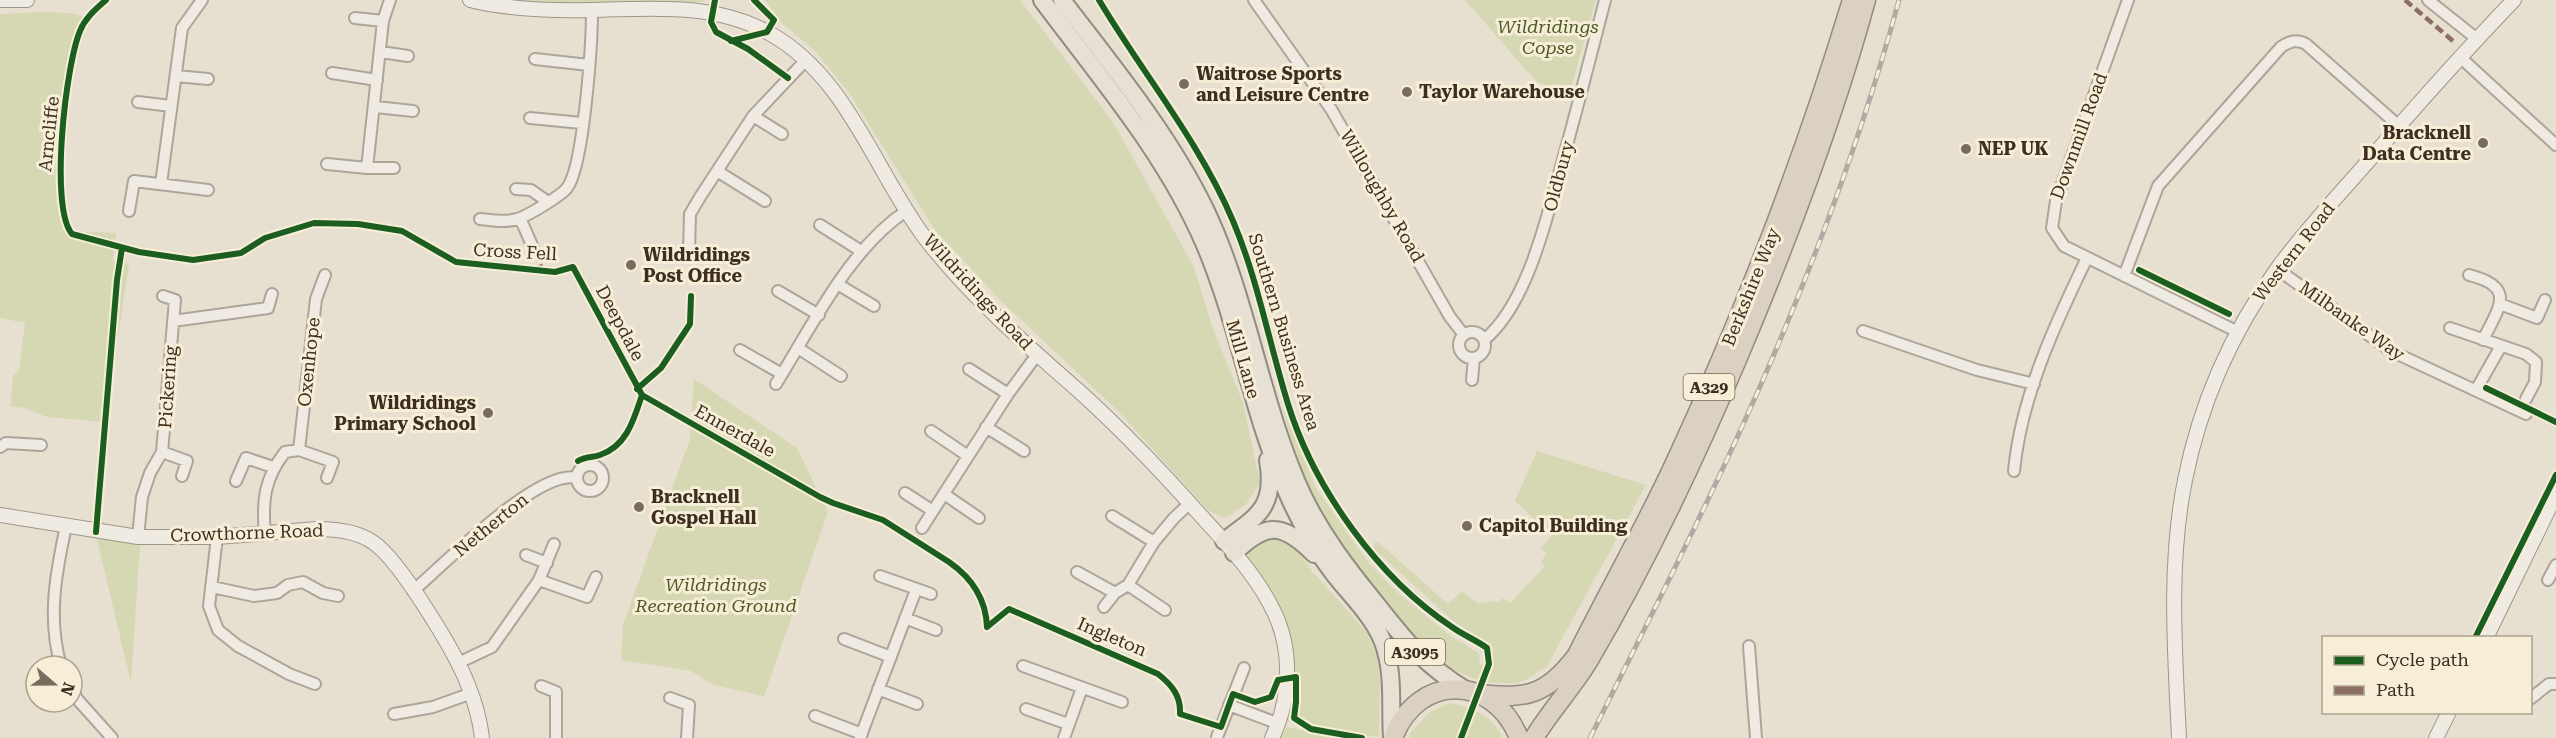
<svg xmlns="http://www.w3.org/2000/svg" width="2556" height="738" font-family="'Roboto Serif',serif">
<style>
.green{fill:#d6d7b3}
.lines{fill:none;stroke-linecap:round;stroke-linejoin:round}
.street-casing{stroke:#ada599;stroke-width:14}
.secondary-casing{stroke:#9c958a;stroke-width:16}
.primary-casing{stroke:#928b80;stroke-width:20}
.highway-casing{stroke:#928b80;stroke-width:21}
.street{stroke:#efebe3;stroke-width:10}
.secondary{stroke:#efebe3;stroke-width:14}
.primary{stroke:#e6e1d4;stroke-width:16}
.highway{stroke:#dad1c2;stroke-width:18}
.rail-casing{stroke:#afaaa2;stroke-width:5}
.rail{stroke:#f7eed8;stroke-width:3;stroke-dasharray:9;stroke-linecap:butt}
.quiet{stroke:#8d6e63;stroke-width:4.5;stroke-dasharray:9 4.5;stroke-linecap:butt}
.cycleway-casing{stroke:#f7eed8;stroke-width:10}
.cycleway{stroke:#1b5e20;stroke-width:6}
.poi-dot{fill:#786c5e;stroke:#f7eed8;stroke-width:2}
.labels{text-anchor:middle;stroke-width:6;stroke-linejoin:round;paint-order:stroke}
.shield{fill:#f7eed8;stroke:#756857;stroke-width:1.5}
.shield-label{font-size:16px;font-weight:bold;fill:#3d2e20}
.park-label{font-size:18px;font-style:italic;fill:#4d5a26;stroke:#f7eed8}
.poi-label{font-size:18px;font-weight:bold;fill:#3d2e20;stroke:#f7eed8;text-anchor:start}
.street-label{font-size:18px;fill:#3d2e20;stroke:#f7eed8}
</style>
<rect width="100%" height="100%" fill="#e7e0d1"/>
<path class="green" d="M506 0H706L703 2 589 4Z
M765 0H1020L1113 122 1194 267 1213 329 1243 403 1260 483 1246 504 1226 518 1209 511 1116 409 1000 300 935 230 850 94 816 52 783 24Z
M1465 0H1596L1568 98 1535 80Z
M40 12 71 13 88 18 81 30 76 45C71 86 48 200 74 231L116 233 113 261 129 264 105 422 47 417 24 408 10 406 13 376 19 370 25 323 0 318V14Z
M694 379 797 448 828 512 764 696 713 685 691 671 621 660 623 625 690 439Z
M1282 407 1316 488 1368 562 1396 591 1449 635 1477 652 1480 656 1479 664 1491 669V647L1502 657 1492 646 1452 620 1372 547 1378 542 1448 604 1462 591 1479 604 1495 601 1498 603 1503 598 1510 603 1545 566 1541 562 1546 554 1541 548 1552 536 1515 501 1537 451 1646 485 1547 666C1538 672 1526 682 1515 683 1441 690 1388 613 1350 560 1336 540 1318 517 1309 494 1298 466 1291 436 1282 407Z
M1267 534 1290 540 1312 571 1366 631 1377 655 1380 681 1379 737 1285 721 1291 682 1264 584 1244 552Z
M97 539 140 544 131 683Z
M1450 703C1469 706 1495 716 1502 738H1409L1410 733 1430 712Z
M1287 727 1343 738H1280Z"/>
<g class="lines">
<defs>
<path id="street" d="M1254 0 1331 109 1450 317 1464 335
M2128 0 2056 201 2052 228 2064 246 2238 332
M2428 0 2477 39
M355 18 383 21
M381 52 408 56
M2460 57 2556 145
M535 59 589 65
M332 73 377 80
M176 76 208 79
M138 102 171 106
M376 107 413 111
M753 116 782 134
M530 118 582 123
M327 164 367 168H394
M367 168 383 21 390 0
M717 171 765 201
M161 184 182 28 202 0
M516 189 531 190 548 202
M129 211 134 181 208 190
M520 218 535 252
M480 219C491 220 505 223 517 219 526 217 562 195 567 188 584 166 592 42 592 10
M820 225 861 251
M689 251 690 214 700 197 753 116 806 60
M2277 269 2391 351 2526 414
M2469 275C2517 287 2499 307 2483 340
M2124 276 2158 186 2281 47C2290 41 2297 39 2306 44L2399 126
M839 285 874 306
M778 291 819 315
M2500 304 2537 318 2545 300
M173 321 268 308 272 294
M2450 328 2526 354 2536 362 2535 382 2526 399
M1863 331 1977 370 2034 384
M1459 345a13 13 0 1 1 26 0a13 13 0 1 1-26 0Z
M1484 340C1528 304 1547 216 1562 163 1577 109 1591 55 1605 0
M798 348 841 376
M740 350 782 374
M969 369 1008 394
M1472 380 1474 358
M776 384C812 326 849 249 906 211
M2476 390 2501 346
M986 427 1024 451
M931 431 968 456
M0 447 6 443 41 445
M299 450 333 462 327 478
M162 452 187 461 182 476
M577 478a13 13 0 1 1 26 0a13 13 0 1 1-26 0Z
M2014 471C2021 397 2055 324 2087 258
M236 481 246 458 273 467
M905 493 933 511
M944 494 979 518
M1112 516 1154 542
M922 528 1008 394 1036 356
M265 534C262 501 264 479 285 452L299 450 316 299 325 275
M138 537 142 497 150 473 162 452 175 300 163 296
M217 537 209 606 218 630 238 646 289 674 315 684
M526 555 547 563
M1077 572 1115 593
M880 576 931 594
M539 580 587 597 596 577
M2548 580 2556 565
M1128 585 1165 610
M212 587 254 596 277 593 288 585 303 582 323 593 338 596
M413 591C444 564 539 468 577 478
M1104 607 1115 593 1128 585 1154 542 1174 518 1190 503
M905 618 936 630
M844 639 891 657
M1749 646 1756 738
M458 663 492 647 539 580 554 544
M61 666C47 619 56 572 66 526
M1023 666 1122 702
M541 686 556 692V738
M878 689 917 704
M72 690 78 700 112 738
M670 698 689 705 687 738
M2530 699 2549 684H2556
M1229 705 1279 724
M1026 709 1068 724
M394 714 433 707 472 693
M815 716 862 734
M1217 737 1244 668
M860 738 916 590
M1064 738 1082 688"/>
<path id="secondary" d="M0 0H27
M470 0C510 10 551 11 591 10 653 9 712 2 769 33 847 76 874 170 925 238 970 296 1025 344 1080 392 1123 431 1164 474 1203 518 1227 544 1253 572 1270 604 1293 645 1292 696 1272 738
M0 515 138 537H217L317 529C336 529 358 531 374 543 400 561 456 653 468 685 475 702 480 720 482 738
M2486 638 2556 494
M2179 738C2175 653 2168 564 2185 480 2200 404 2232 332 2277 269 2305 230 2339 195 2371 158 2417 105 2465 51 2514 0
M2436 738 2449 712"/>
<path id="primary" d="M1042 0C1101 79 1166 154 1205 245 1240 328 1253 418 1290 499 1302 525 1316 551 1334 574 1351 596 1377 620 1385 648 1394 677 1390 708 1392 738
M1062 0C1113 67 1168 133 1205 209 1249 301 1260 404 1303 496 1322 535 1347 568 1374 601 1404 639 1422 663 1464 689
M1224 541C1258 516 1276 507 1268 460
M1234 553C1266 522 1282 522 1314 554"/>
<path id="highway" d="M1480 694C1527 700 1548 694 1577 655 1609 591 1644 529 1674 465 1744 314 1804 159 1852 0
M1393 738C1418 672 1494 674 1519 738
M1534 738C1550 711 1573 687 1589 660 1646 563 1695 459 1739 355 1788 239 1833 121 1866 0"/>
</defs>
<use href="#street" class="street-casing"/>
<use href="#secondary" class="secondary-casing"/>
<use href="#primary" class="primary-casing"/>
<use href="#highway" class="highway-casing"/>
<use href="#street" class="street"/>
<use href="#secondary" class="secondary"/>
<use href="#primary" class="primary"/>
<use href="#highway" class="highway"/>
<defs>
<path id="rail" d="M1590 738C1641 635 1694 533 1741 429 1804 291 1859 147 1899 0"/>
</defs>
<use href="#rail" class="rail-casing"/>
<use href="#rail" class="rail"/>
<path class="quiet" d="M2405 0 2453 41
M535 252 543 272"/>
<defs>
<path id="cycleway" d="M106 0C96 9 85 18 80 31 66 64 49 207 72 234L139 252 193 260 241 253 265 238 314 223 358 224 402 231 456 262 555 272 573 267 642 395 820 497 833 503 883 520 949 562C972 578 986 599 987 627
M715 0 711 22 716 32 748 49 788 78
M1099 0C1143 74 1199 141 1233 221 1258 280 1269 343 1288 404 1314 488 1378 578 1452 627 1463 635 1476 640 1487 648L1489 664 1461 738
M731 41 767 32 774 20 754 0
M2139 270 2229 314
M2486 388 2556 422
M637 389 661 368 690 324 691 296
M578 461C586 456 592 458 600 455 627 446 634 419 642 395
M96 532 117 280 122 248
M987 627 1009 609 1158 674C1172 685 1181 696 1180 714L1221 727 1233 694 1255 702 1271 697 1278 680 1296 677V702L1294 718 1311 729 1362 738
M2475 638 2556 475"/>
</defs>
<use href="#cycleway" class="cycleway-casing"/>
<use href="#cycleway" class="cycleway"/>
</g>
<g class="poi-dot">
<circle cx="1184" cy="84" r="6"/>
<circle cx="1407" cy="92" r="6"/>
<circle cx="2483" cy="143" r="6"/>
<circle cx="1966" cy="149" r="6"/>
<circle cx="631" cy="265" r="6"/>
<circle cx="488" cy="413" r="6"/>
<circle cx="639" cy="507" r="6"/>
<circle cx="1467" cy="526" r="6"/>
</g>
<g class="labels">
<g class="shield">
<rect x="1683.5" y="374" width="51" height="26" rx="4.5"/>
<rect x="1385" y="639" width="60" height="26" rx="4.5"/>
</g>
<g class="shield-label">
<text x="1709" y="393">A329</text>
<text x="1415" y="658">A3095</text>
</g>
<g class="park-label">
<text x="1548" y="33">Wildridings<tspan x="1548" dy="21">Copse</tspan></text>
<text x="716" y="591">Wildridings<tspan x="716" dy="21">Recreation Ground</tspan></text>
</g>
<g class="poi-label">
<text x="1196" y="80">Waitrose Sports<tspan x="1196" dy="21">and Leisure Centre</tspan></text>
<text x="1419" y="98">Taylor Warehouse</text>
<text x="2471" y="139" text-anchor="end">Bracknell<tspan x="2471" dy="21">Data Centre</tspan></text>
<text x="1978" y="155">NEP UK</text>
<text x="643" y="261">Wildridings<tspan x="643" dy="21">Post Office</tspan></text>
<text x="476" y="409" text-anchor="end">Wildridings<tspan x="476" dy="21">Primary School</tspan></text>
<text x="651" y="503">Bracknell<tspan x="651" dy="21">Gospel Hall</tspan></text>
<text x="1479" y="532">Capitol Building</text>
</g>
<g class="street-label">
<text transform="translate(49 134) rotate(-84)" y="6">Arncliffe</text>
<text transform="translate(2079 136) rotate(-70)" y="6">Downmill Road</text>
<text transform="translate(1559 176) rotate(-75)" y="6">Oldbury</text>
<text transform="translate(1382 196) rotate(60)" y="6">Willoughby Road</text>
<text transform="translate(515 252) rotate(3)" y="6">Cross Fell</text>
<text transform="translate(2294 252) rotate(-52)" y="6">Western Road</text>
<text transform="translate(1751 287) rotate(-68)" y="6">Berkshire Way</text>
<text transform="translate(978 292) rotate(47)" y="6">Wildridings Road</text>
<text transform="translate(2352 321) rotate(35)" y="6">Milbanke Way</text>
<text transform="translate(620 323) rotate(62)" y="6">Deepdale</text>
<text transform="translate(1284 332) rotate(73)" y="6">Southern Business Area</text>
<text transform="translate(1243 359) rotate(74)" y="6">Mill Lane</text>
<text transform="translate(309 362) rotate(-84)" y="6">Oxenhope</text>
<text transform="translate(168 387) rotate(-86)" y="6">Pickering</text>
<text transform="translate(735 431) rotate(29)" y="6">Ennerdale</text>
<text transform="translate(491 525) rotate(-39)" y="6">Netherton</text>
<text transform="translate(247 533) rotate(-2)" y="6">Crowthorne Road</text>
<text transform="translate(1112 637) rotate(23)" y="6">Ingleton</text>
</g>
</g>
<rect x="2322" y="636" width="210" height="78" fill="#f7eed8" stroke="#ada18e" stroke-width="1.5"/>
<rect x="2334" y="656" width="30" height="9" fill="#1b5e20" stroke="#ada18e" stroke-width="1.5"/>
<text x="2376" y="666" font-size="18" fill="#3d2e20">Cycle path</text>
<rect x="2334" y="686" width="30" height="9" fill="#8d6e63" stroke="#ada18e" stroke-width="1.5"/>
<text x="2376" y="696" font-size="18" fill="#3d2e20">Path</text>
<g transform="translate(54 684) rotate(110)"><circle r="28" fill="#f7eed8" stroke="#ada18e" stroke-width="1.5"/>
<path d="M0-4.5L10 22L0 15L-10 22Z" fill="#786c5e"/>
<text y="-9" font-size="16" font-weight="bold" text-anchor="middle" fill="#3d2e20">N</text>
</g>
</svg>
